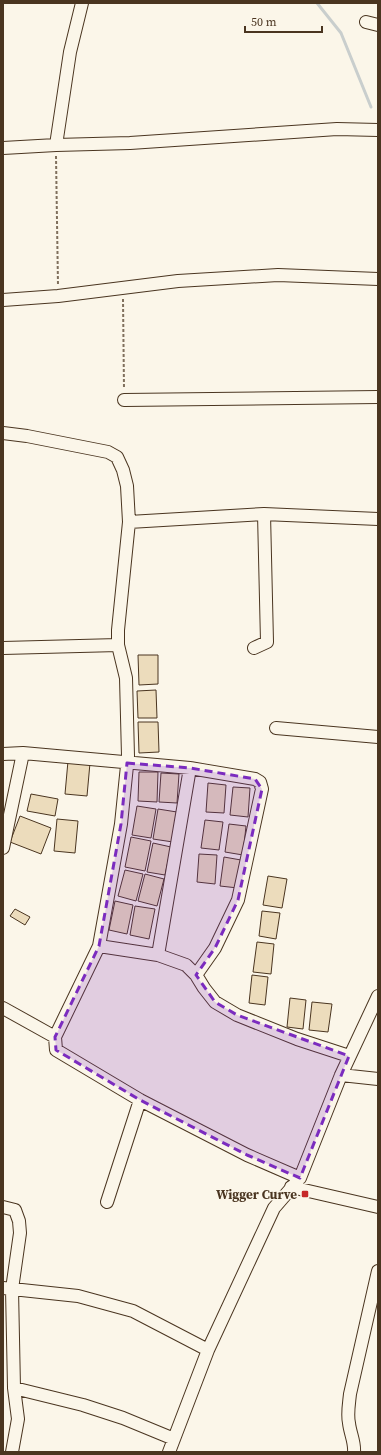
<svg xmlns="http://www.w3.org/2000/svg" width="381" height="1455" font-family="'Source Serif 4',serif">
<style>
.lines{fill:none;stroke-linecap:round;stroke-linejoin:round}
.stream{stroke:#c9cecd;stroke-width:3}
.building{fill:#ecdcbc;stroke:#4a3520}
.minor-casing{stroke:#4a3520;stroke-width:14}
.path{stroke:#7f6f5c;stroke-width:2;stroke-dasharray:3 2;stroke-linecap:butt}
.minor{stroke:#fbf6e9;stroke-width:12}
.marked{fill:#7b2cbf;fill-opacity:0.2;stroke:#7b2cbf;stroke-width:3;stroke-dasharray:8 5;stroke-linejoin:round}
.poi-dot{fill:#c62828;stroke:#fbf6e9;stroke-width:1.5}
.labels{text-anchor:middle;stroke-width:3;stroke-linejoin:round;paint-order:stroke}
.poi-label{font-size:13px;font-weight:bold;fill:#4a3520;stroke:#fbf6e9;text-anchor:end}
</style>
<rect width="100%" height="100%" fill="#fbf6e9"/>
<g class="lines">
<path class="stream" d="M317 3 341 33 371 107"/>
</g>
<path class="building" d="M138 655H158V684L139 685Z
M156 690 157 718H138L137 691Z
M138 722H158L159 752 139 753Z
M68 761 90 763 87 796 65 794Z
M139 772H158L157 802 138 801Z
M161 773 179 774 177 803 159 802Z
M208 783 226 785 224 813 206 812Z
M233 787 250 788 248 817 230 815Z
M31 794 58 799 55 816 27 811Z
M137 806 156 809 151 838 132 835Z
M158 809 177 812 173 842 153 839Z
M20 816 51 828 41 854 10 842Z
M57 819 78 821 75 853 54 851Z
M205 820 223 822 219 850 201 848Z
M229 824 246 826 243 855 225 852Z
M131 837 151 841 145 871 125 867Z
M153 843 171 847 165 875 147 872Z
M199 854 217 855 215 884 197 882Z
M224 857 241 860 238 888 220 886Z
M125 870 143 874 136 901 118 896Z
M145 874 164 879 157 906 138 901Z
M268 876 287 879 282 908 263 905Z
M115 901 133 905 127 934 109 930Z
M135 906 155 909 149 939 130 935Z
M15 909 30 917 25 925 10 916Z
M262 911 280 913 276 939 259 936Z
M257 942 274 944 271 974 253 972Z
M252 975 268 977 265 1005 249 1003Z
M290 998 306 1000 303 1029 287 1027Z
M312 1002 332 1004 328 1032 309 1030Z"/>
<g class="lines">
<defs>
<path id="minor" d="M366 22 378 25
M56 145 70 52 82 3
M3 148 56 145 130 143 337 129 378 130
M3 300 58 296 178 281 278 275 378 279
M124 400 378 397
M3 433 27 436 108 452 117 457 123 470 127 486 129 522 118 630V645L126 678 128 756 121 824 99 946 55 1037 56 1050 140 1100 247 1155 300 1178
M129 522 264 514 378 519
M3 648 118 645
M254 648 267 642 264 514
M276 728 378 737
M3 754 23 753 190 768 255 779 260 782 262 789 238 900 215 948 196 975
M3 848 23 753
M99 946 158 955 186 965 196 975 204 988 215 1002 237 1015 297 1039 349 1056
M158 955 190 768
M3 1008 55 1037
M341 1075 378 1079
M291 1187 378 1207
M107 1202 140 1100
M3 1207 15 1210 19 1221 20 1233 12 1289 14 1388 18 1419 12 1452
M3 1288 78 1296 133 1311 208 1350
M14 1388 83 1405 123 1418 174 1439
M169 1452 208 1350 274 1208 300 1178 341 1075 378 996
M354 1452C355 1442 350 1433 349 1423 347 1414 349 1404 350 1394L378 1271"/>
</defs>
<use href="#minor" class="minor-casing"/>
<path class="path" d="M56 156 58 286
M123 299 124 389"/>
<use href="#minor" class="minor"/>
</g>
<path class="marked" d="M127 763 190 768 255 779 262 789 238 900 215 948 196 975 215 1002 237 1015 349 1056 300 1178 247 1155 140 1100 56 1050 55 1037 99 946 121 824Z"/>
<rect class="poi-dot" x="301" y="1190" width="8" height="8" rx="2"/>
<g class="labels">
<g class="poi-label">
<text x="297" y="1199">Wigger Curve</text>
</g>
</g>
<rect width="381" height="1455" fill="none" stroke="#4a3520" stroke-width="8"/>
<path d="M245 26v6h77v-6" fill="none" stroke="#4a3520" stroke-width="2"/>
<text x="251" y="26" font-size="12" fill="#4a3520" stroke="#fbf6e9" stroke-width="3" paint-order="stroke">50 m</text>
</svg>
